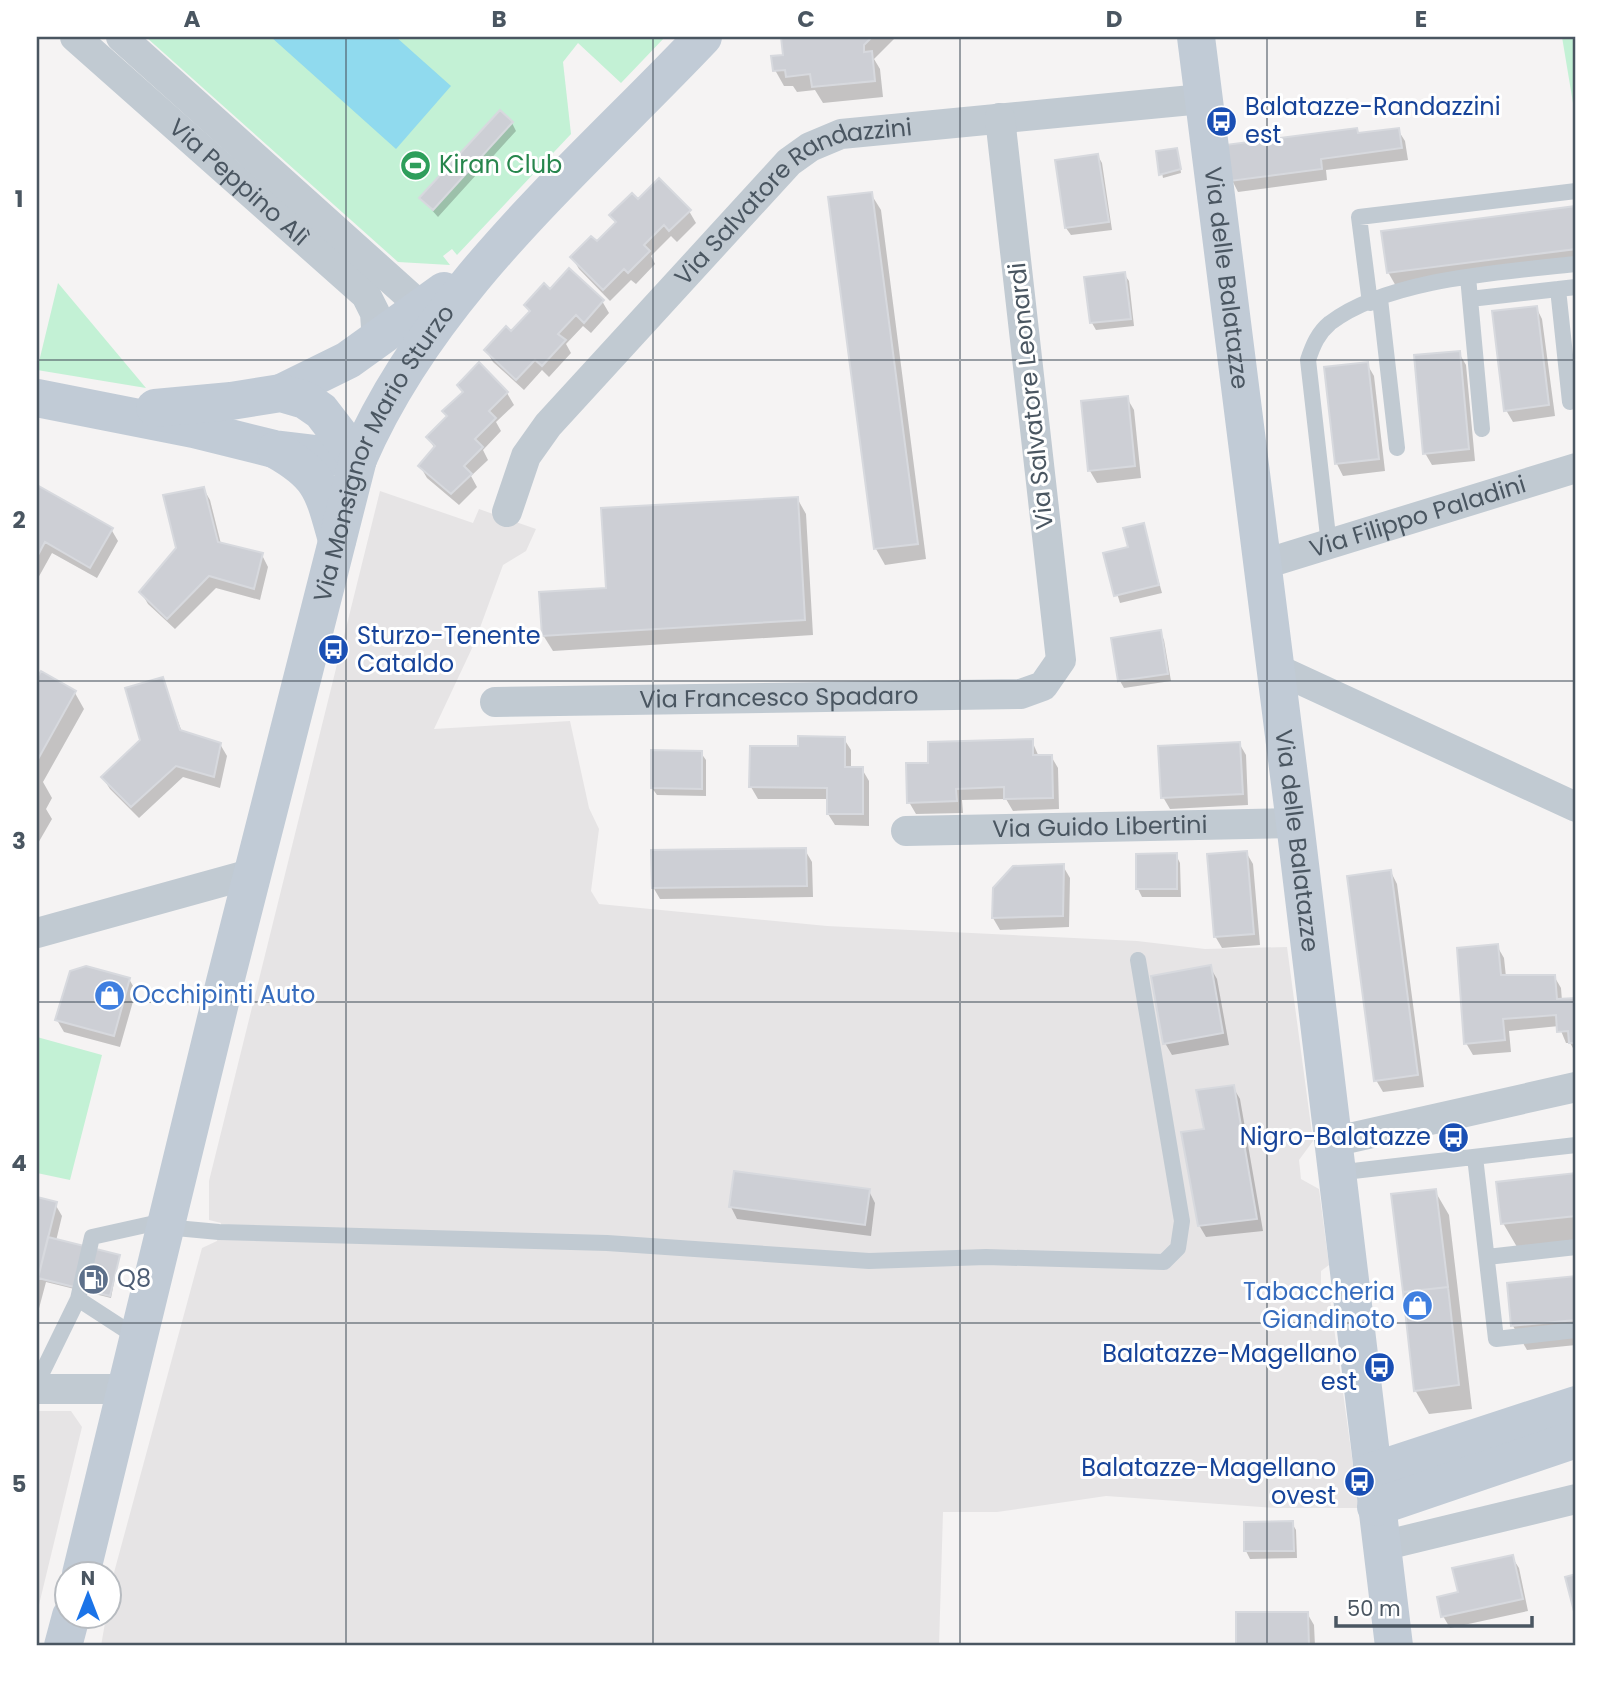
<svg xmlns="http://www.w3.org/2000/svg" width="1613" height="1683" font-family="Poppins,sans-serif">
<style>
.education{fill:#e6e4e5}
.green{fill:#c3f1d5}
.water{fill:#90daee}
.shadow{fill:#0003}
.building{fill:#cdcfd5;stroke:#d7d9de;stroke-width:2}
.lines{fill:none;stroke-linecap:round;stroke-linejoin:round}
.lane{stroke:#c1cad2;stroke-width:16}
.street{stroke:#c1cad2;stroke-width:30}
.secondary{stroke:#c1cbd6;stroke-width:38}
.grid{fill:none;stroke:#4a5661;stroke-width:2;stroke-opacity:0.55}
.labels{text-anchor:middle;stroke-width:6;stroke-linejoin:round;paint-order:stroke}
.transit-label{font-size:24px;fill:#164399;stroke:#fff;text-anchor:end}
.leisure-label{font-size:24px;fill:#27864d;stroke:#fff;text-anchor:start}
.street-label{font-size:24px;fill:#4a5661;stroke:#fff}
.shop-label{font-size:24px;fill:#366cbe;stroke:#fff;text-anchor:start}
.service-label{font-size:24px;fill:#4e5e75;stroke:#fff;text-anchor:start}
.neatline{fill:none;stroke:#4a5661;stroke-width:2.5}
.grid-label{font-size:23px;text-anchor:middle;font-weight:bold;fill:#4a5661}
</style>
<rect width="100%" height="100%" fill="#f5f3f3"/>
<path class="education" d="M380 491 473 523 479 509 536 529 526 551 503 565 474 644 434 729 570 721 589 808 599 829 591 891 599 904 827 926 1137 941 1205 949 1287 947 1313 1141 1299 1160 1300 1169 1301 1179 1319 1189 1329 1265 1321 1271V1286L1330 1299 1359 1508H1277L1106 1496 997 1512H943L939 1646H101L106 1617 108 1616 112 1580 202 1248 217 1241 221 1223 209 1220V1181Z
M37 1411H71L82 1427 37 1613Z"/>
<path class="green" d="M146 37H665L621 83 578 43 563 62 571 134 457 255 452 249 443 256 450 265 398 262Z
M1562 37H1576V121Z
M58 283 146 388 37 370Z
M37 1037 102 1055 70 1180 37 1173Z"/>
<path class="water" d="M271 37H396L451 86 396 149Z"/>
<path class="shadow" d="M783 37H896L874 59 880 69 883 97 823 103 815 90 797 92 793 86H784L775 70 785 56Z
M512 123 516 131 438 217 421 198Z
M1398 130 1405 141 1408 160 1326 170 1327 180 1238 192 1232 180 1359 135Z
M1158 152 1178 153 1181 173 1163 178Z
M1098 156 1102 163 1112 230 1071 235 1066 228Z
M871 194 881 210 926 559 885 565 876 549Z
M638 201 689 211 696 223 677 242 671 236 651 256 655 264 636 284 631 280 610 301 579 269 572 257 597 243 616 224 612 216Z
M1576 208V266L1397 288 1388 272 1383 232Z
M1124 274 1129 281 1134 326 1096 330 1092 323 1086 278Z
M602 301 609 313 591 333 583 326 566 344 571 353 549 377 542 370 524 390 493 362 486 350 511 333 530 313 526 305Z
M1536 307 1542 319 1555 416 1513 422 1506 410Z
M1459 353 1466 365 1475 461 1432 465 1425 453Z
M1367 364 1374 376 1385 471 1343 476 1337 464Z
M459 386 507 393 514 405 496 422 501 431 483 450 488 460 471 476 477 487 459 505 427 478 420 466 435 449 428 437 448 418 444 411 464 394Z
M1127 398 1134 410 1141 478 1097 483 1090 471Z
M37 487 111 529 118 541 97 578 52 553 37 580Z
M203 488 210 500 221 544 262 555 268 567 260 600 216 588 175 629 148 604 141 592 178 548Z
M797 498 806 514 813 635 553 651 543 635 608 590Z
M1143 525 1162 593 1120 603 1105 555 1130 548Z
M1160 632 1164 640 1171 681 1124 688 1120 681 1113 639Z
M41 674 75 693 84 709 43 782 52 798 46 809 52 819 37 845V682Z
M162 679 182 732 220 744 227 756 220 788 183 777 139 818 110 789 103 778 142 740Z
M844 739 851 750V769H862L869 781V826L835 825 828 814V799H758L751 787 800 748Z
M1032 741 1039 757 1051 756 1058 768 1059 809 1013 811 1006 799 962 800 963 813 916 814 909 802 930 765Z
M1239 743 1246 755 1248 805 1170 809 1163 797Z
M701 753 706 760V796L657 795 652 788Z
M805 850 812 862 813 897 660 899 653 887Z
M1246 852 1253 864 1260 945 1222 948 1215 936Z
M1176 855 1180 863 1181 897H1142L1138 889Z
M1063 866 1070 878 1069 927 1000 930 993 918Z
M1391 872 1397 884 1424 1087 1383 1092 1376 1080Z
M1497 946 1504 958 1506 977 1554 976 1561 988 1562 1001 1576 1000V1053L1570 1043H1566L1559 1026 1509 1031 1511 1052 1473 1055 1466 1043Z
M1210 967 1217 979 1229 1045 1172 1055 1165 1043Z
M129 979 136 991 120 1047 64 1032 57 1020Z
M1233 1087 1240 1099 1263 1231 1206 1237 1199 1225 1206 1130Z
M1576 1175V1241L1517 1247 1503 1223 1498 1184Z
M869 1191 875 1203 871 1236 737 1219 731 1207Z
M1435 1191 1449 1215 1472 1409 1429 1414 1415 1390Z
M37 1199 55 1204 62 1216 56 1241 119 1256 111 1298 46 1282 37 1316Z
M1576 1278V1345L1527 1350 1513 1326 1509 1284Z
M1292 1523 1296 1530 1297 1558 1250 1559 1246 1551Z
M1512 1557 1519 1568 1528 1611 1450 1628 1443 1616Z
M1307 1613 1314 1625 1315 1646H1238V1614Z"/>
<path class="building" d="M781 37H872L864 45V52L872 51 875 81 812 87 810 74 786 77 785 70 773 71 771 56 783 55Z
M500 110 513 122 433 210 419 198Z
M1357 128 1358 133 1399 128 1402 148 1321 159 1322 169 1230 181 1225 145Z
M1177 148 1181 169 1159 175 1156 151Z
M1098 154 1109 222 1065 228 1055 160Z
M659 178 691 210 669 231 664 225 644 245 650 251 628 273 624 269 603 290 570 257 591 236 597 241 616 222 609 215 632 193 638 199Z
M872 192 918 544 874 549 828 197Z
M1576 206V249L1387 273 1381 231Z
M569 268 604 300 584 323 576 315 558 334 566 340 542 366 535 360 516 380 484 350 506 326 511 331 530 311 524 305 544 283 550 289Z
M1125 272 1131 319 1090 323 1084 277Z
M1537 306 1549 405 1504 411 1492 311Z
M1460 351 1469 449 1423 454 1414 355Z
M479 362 508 392 489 411 496 418 475 439 483 447 464 466 472 474 451 494 418 466 435 446 426 437 447 416 442 411 463 392 457 385Z
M1368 362 1379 459 1335 464 1324 367Z
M1128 396 1135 466 1088 471 1081 401Z
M37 485 113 528 90 568 45 542 37 557Z
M204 487 218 542 263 553 254 589 209 576 167 619 139 592 176 548 163 495Z
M798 497 805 620 542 636 539 592 606 588 601 508Z
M1144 523 1159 585 1114 596 1103 553 1128 547 1123 528Z
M1161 630 1168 674 1118 681 1111 638Z
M41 671 76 691 37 761V678Z
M163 677 180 730 221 743 214 777 176 766 131 807 101 777 140 740 125 688Z
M798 736 845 737V767H863V814H827V788L749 787 750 746H798Z
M1033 739V755H1052L1053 798 1004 799V787L956 789 957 801 907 803 906 763H928V742Z
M1240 742 1243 794 1161 798 1158 746Z
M651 750 702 751V789L651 788Z
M806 848 807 886 652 888 651 850Z
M1247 851 1254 934 1214 937 1207 854Z
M1177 853V889H1136V854Z
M1064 864 1063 916 992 918 993 888 1013 866Z
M1391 870 1418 1075 1374 1081 1347 876Z
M1498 944 1501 975H1555L1557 999 1576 998V1043H1569L1568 1031 1557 1032 1556 1015 1503 1019 1505 1040 1464 1044 1457 948Z
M1211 965 1223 1033 1163 1044 1151 976Z
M86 966 130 978 114 1036 55 1020 70 971Z
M1234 1085 1257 1219 1198 1226 1181 1132 1204 1129 1196 1090Z
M734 1171 870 1189 865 1225 729 1207Z
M1576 1173V1216L1501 1224 1496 1182Z
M1436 1189 1448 1287 1403 1292 1391 1194Z
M37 1197 57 1202 37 1282Z
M48 1237 120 1255 110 1296 38 1278Z
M1576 1276V1320L1511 1326 1507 1283Z
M1448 1287 1459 1385 1414 1391 1403 1292Z
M1293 1521 1294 1551H1244V1522Z
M1513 1555 1523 1599 1441 1617 1437 1597 1458 1592 1452 1568Z
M1576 1574V1619L1565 1577Z
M1236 1612H1308L1309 1646H1236Z"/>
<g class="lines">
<path class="lane" d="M1468 277 1482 429
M1558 289 1570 402
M1380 299 1397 448
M1470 299 1576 287
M1370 303 1359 217 1576 191
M1329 545 1308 360C1313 345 1318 333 1330 323 1389 278 1505 272 1576 264
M1475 1157 1496 1339 1576 1330
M1336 1173 1576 1145
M165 1227 219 1232 607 1243 869 1261 986 1257 1164 1262 1178 1248 1182 1221 1138 960
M1487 1257 1576 1247
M138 1338 78 1299 92 1237 164 1221
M37 1383 78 1299"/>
<g class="street">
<path id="s1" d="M75 37 366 295 375 313 377 342"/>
<path d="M121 37 436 320"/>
<path id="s2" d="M507 512 526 456 548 425 789 162 810 147 841 134 1202 99"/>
<path id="s3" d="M1261 565 1576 468"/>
<path d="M1275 668 1576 807"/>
<path id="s4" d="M495 702 1021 694 1043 686 1061 660 1000 118"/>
<path id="s5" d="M906 831 1295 823"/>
<path d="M37 933 254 873"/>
<path d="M1332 1142 1576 1087"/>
<path d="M37 1389H126"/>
<path d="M1382 1546 1576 1499"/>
</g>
<g class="secondary">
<path id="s6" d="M1196 37 1295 823 1394 1646"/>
<path d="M281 393 348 360 444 291"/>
<path d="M37 398 194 429 274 449 358 459"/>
<path d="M155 408 231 401 281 393 305 400 321 411 358 459"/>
<path d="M276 450C322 476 323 491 337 540"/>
<path d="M1371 1472 1576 1405"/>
<path d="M1376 1507 1576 1439"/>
<path id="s7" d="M81 1574 225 982 358 459C431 290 579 168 703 37"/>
<path d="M63 1646 71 1616"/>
</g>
</g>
<path class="grid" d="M346 37V1646M653 37V1646M960 37V1646M1267 37V1646M37 360H1576M37 681H1576M37 1002H1576M37 1323H1576"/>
<defs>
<symbol id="bus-disc" viewBox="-11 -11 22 22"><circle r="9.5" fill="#1a4fb4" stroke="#fff"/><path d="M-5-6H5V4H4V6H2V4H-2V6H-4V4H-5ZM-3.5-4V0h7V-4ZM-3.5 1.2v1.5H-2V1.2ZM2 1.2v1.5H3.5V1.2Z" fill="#fff"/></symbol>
<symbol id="stadium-disc" viewBox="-11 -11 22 22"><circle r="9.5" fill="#2e9e5b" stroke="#fff"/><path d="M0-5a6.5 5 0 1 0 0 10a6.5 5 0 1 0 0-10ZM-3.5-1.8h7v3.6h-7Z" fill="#fff"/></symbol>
<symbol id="shop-disc" viewBox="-11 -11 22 22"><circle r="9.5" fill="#3f7fe0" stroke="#fff"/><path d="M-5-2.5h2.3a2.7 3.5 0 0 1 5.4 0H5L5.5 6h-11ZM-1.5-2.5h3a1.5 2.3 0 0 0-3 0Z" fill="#fff"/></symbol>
<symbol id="fuel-disc" viewBox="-11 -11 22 22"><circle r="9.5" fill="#5c6f8a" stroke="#fff"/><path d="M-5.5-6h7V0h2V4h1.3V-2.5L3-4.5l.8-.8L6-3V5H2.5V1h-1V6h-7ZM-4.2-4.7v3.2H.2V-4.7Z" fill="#fff"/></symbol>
</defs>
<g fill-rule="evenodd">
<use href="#bus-disc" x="1204" y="104" width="35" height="35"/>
<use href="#stadium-disc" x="398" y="148" width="35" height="35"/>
<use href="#bus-disc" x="316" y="632" width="35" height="35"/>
<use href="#shop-disc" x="92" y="978" width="35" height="35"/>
<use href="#bus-disc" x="1436" y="1120" width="35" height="35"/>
<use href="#fuel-disc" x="76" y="1262" width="35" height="35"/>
<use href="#shop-disc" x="1400" y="1288" width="35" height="35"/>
<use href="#bus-disc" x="1362" y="1350" width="35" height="35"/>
<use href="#bus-disc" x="1342" y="1464" width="35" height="35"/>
</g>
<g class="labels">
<g class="transit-label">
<text x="1245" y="115" text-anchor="start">Balatazze-Randazzini<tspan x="1245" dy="28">est</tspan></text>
<text x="357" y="644" text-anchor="start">Sturzo-Tenente<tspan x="357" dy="28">Cataldo</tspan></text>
<text x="1431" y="1145">Nigro-Balatazze</text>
<text x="1357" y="1362">Balatazze-Magellano<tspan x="1357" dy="28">est</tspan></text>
<text x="1336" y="1476">Balatazze-Magellano<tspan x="1336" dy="28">ovest</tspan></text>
</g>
<g class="leisure-label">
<text x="439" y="173">Kiran Club</text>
</g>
<g class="street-label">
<text dy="8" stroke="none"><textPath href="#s1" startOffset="219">Via Peppino Alì</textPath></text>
<text dy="8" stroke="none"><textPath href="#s2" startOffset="438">Via Salvatore Randazzini</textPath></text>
<text dy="8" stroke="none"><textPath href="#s6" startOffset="243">Via delle Balatazze</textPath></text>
<text transform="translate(1031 396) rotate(-96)" y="8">Via Salvatore Leonardi</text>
<text dy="8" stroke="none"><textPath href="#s7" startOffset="1164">Via Monsignor Mario Sturzo</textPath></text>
<text dy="8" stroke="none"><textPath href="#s3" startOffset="164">Via Filippo Paladini</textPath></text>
<text dy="8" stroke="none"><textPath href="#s4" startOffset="284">Via Francesco Spadaro</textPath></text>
<text dy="8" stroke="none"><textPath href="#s5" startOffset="194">Via Guido Libertini</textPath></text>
<text dy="8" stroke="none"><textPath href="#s6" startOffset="810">Via delle Balatazze</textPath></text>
</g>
<g class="shop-label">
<text x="132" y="1003">Occhipinti Auto</text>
<text x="1395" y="1300" text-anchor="end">Tabaccheria<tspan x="1395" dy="28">Giandinoto</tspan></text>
</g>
<g class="service-label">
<text x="117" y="1287">Q8</text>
</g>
</g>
<rect width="1613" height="1683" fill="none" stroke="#ffffff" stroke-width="77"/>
<g transform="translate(88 1595)"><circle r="33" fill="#ffffff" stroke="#b7bbc0" stroke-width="2"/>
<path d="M0-5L12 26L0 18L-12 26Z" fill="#1a73e8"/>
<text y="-10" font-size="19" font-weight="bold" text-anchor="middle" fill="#4a5661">N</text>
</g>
<path d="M1336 1616v10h196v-10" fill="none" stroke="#4a5661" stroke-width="3.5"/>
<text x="1347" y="1616" font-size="21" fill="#4a5661" stroke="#ffffff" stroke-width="5" paint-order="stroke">50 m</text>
<rect x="38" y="38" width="1536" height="1606" class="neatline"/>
<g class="grid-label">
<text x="192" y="27">A</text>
<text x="499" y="27">B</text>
<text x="806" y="27">C</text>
<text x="1114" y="27">D</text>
<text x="1421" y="27">E</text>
<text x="19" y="207">1</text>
<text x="19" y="528">2</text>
<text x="19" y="849">3</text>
<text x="19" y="1171">4</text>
<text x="19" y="1492">5</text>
</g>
</svg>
